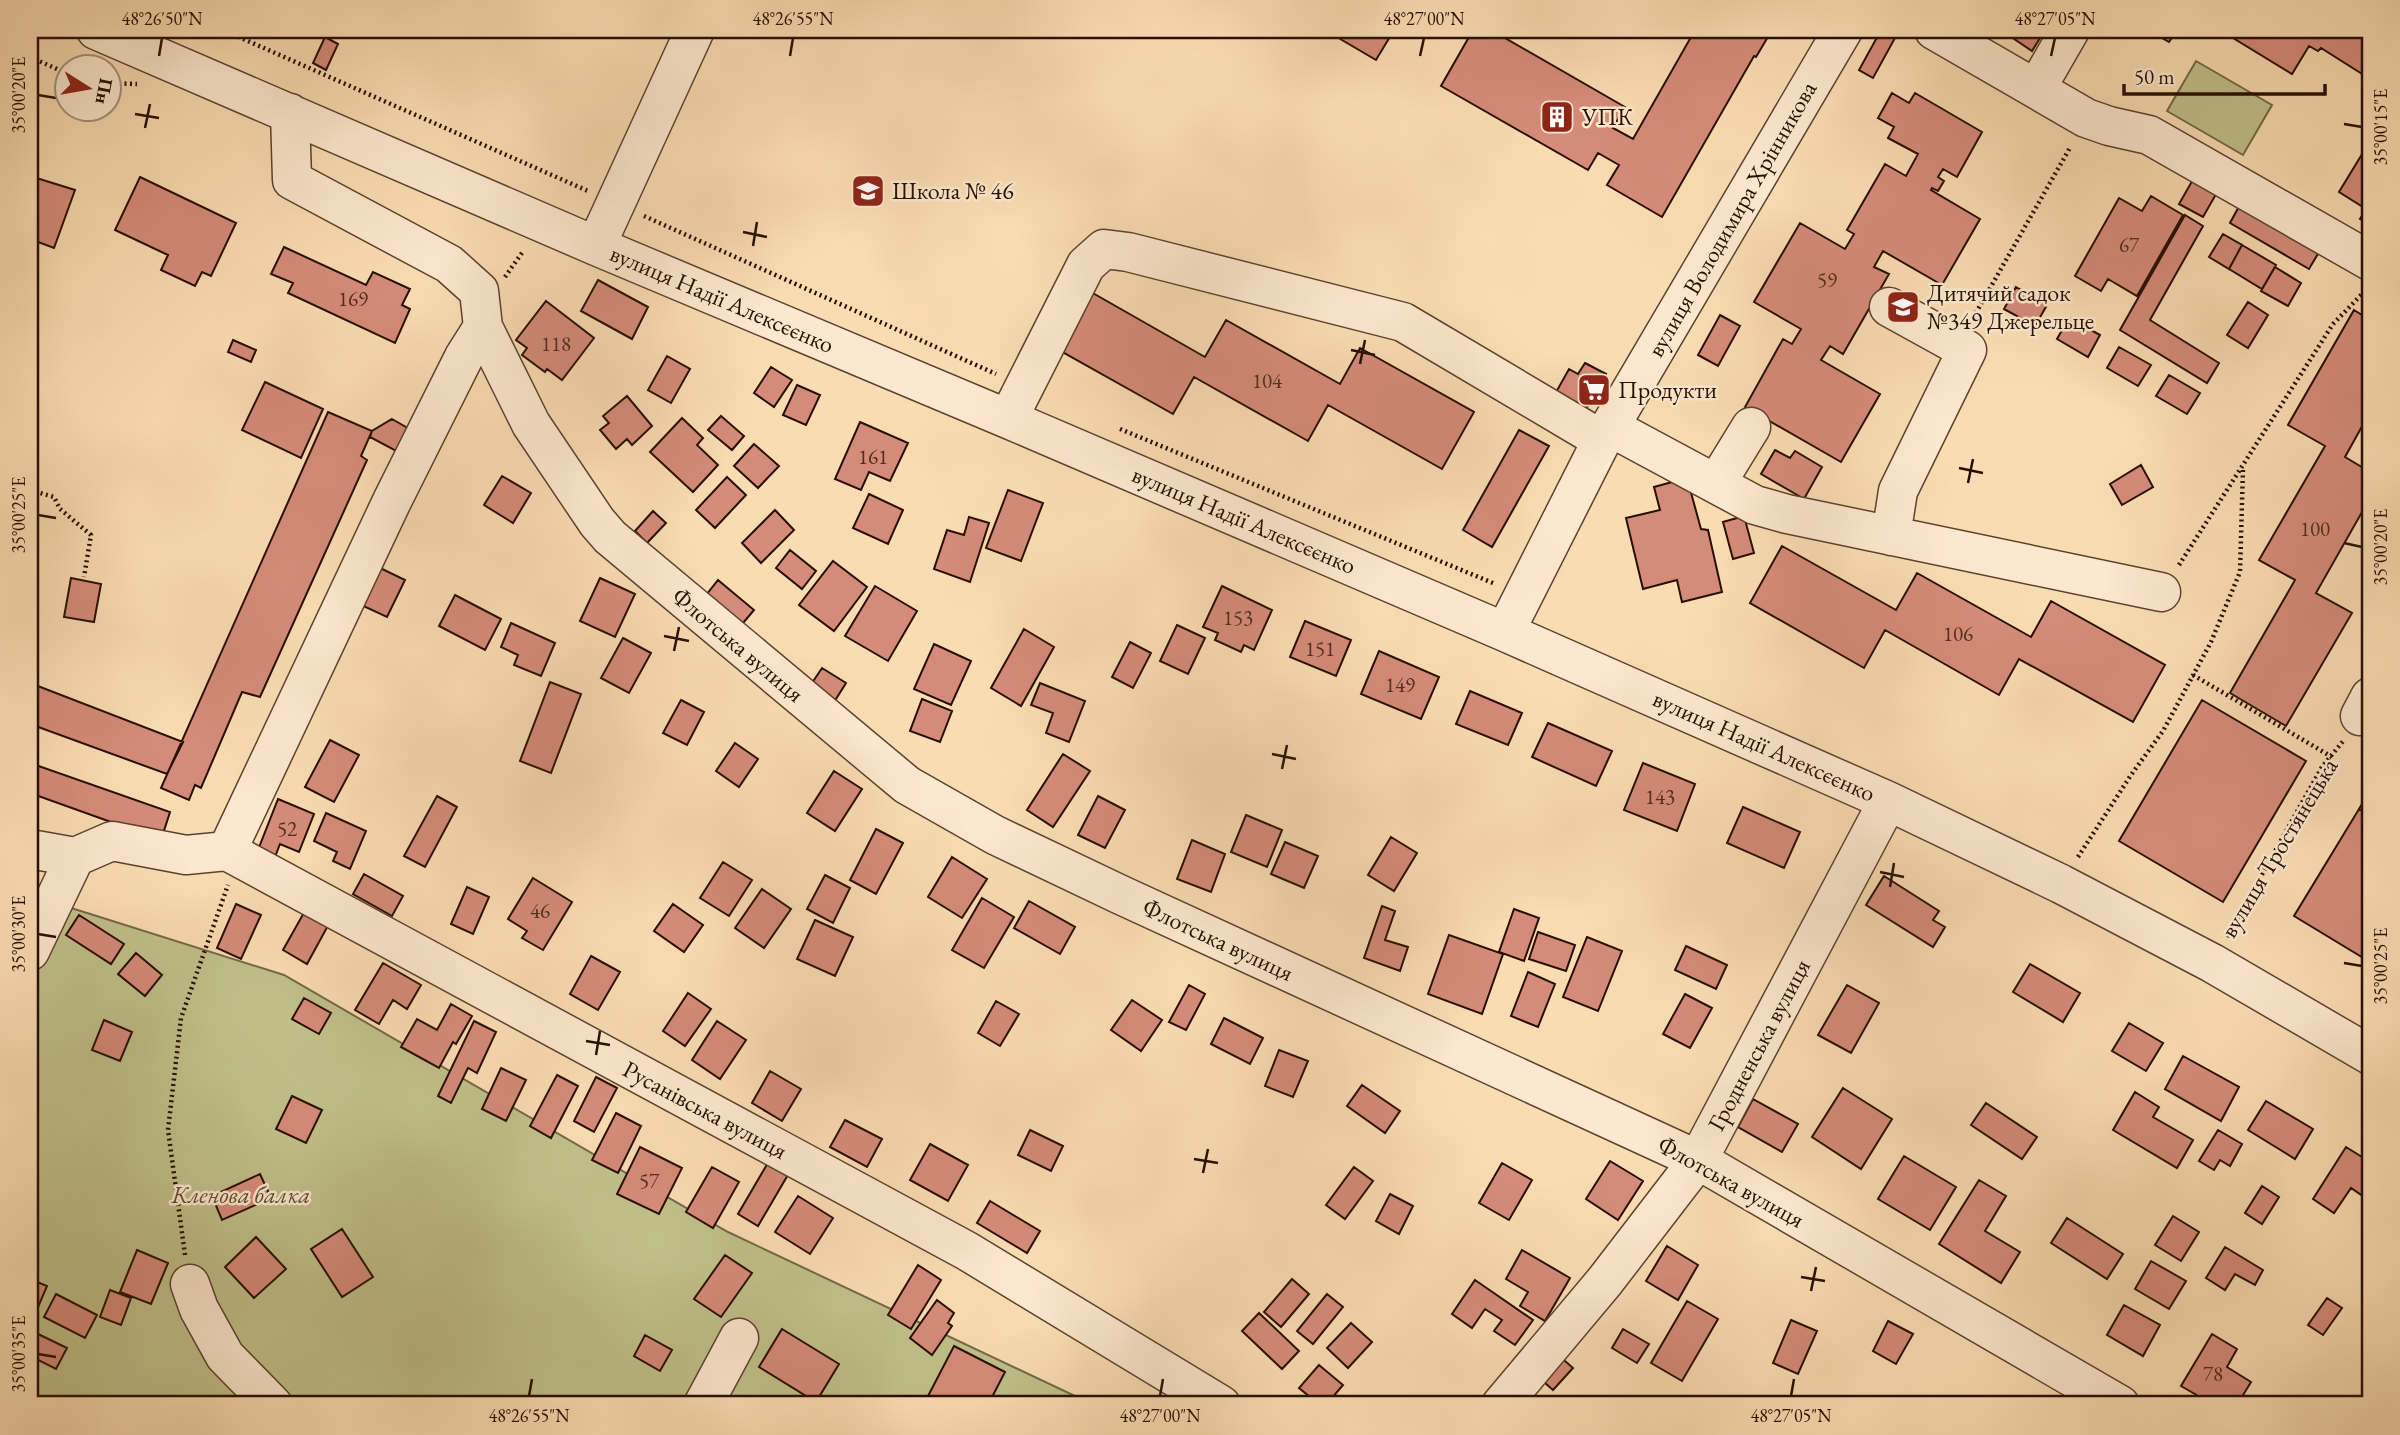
<svg xmlns="http://www.w3.org/2000/svg" width="2400" height="1435" font-family="'EB Garamond',serif">
<style>
.green{fill:#c0c08b;stroke:#746846;stroke-width:2}
.building{fill:#d58b79;stroke:#270f00;stroke-width:2}
.lines{fill:none;stroke-linecap:round;stroke-linejoin:round}
.minor-casing{stroke:#5c422d;stroke-width:41}
.path{stroke:#270f00;stroke-width:4.5;stroke-dasharray:2 3.5;stroke-linecap:butt}
.minor{stroke:#fce8ce;stroke-width:38}
.ticks{fill:none;stroke:#270f00;stroke-width:2.5}
.labels{text-anchor:middle;stroke-width:5;stroke-linejoin:round;paint-order:stroke}
.number-label{font-size:21px;fill:#522e1e}
.poi-label{font-size:24px;fill:#270f00;stroke:#fce8ce;text-anchor:start}
.street-label{font-size:24px;fill:#270f00;stroke:#fce8ce}
.park-label{font-size:24px;font-style:italic;fill:#5d4d31;stroke:#fce8ce}
.neatline{fill:none;stroke:#270f00;stroke-width:2.5}
.ticks-label{font-size:18px;text-anchor:middle;fill:#270f00}
</style>
<rect width="100%" height="100%" fill="#fadcb3"/>
<filter id="stains"><feTurbulence type="fractalNoise" baseFrequency=".00286" numOctaves="4"/><feColorMatrix values="0 0 0 0 .2 0 0 0 0 .09 0 0 0 0 .02 0 0 0 .5 -.17"/></filter>
<radialGradient id="worn" r=".72"><stop offset=".6" stop-color="#630" stop-opacity="0"/><stop offset="1" stop-color="#630" stop-opacity=".3"/></radialGradient>
<path class="green" d="M2196 61 2272 105 2243 155 2167 111Z
M30 895 284 975 728 1232 1094 1405H30Z"/>
<path class="building" d="M1325 30H1394L1376 60Z
M1473 30H1491L1625 107 1613 128 1633 139 1695 30H1772L1756 57 1754 56 1662 217 1607 185 1619 165 1598 153 1588 170 1441 86Z
M1881 30 1895 38 1873 78 1859 70Z
M2001 30H2045L2032 51Z
M2148 30H2177L2169 42Z
M2220 30H2370V79L2321 48 2318 51 2309 46 2292 74Z
M325 37 338 44 326 70 313 63Z
M1892 93 1909 103 1915 93 1982 132 1957 177 1943 169 1938 177 1944 181 1938 191 1932 188 1931 190 1980 219 1942 285 1883 251 1874 267 1889 274 1843 354 1830 346 1821 360 1880 394 1841 462 1745 407 1783 339 1792 344 1801 329 1754 302 1800 223 1845 249 1854 234 1847 230 1885 164 1906 176 1918 154 1888 138 1894 127 1878 118Z
M2370 141V225L2360 219 2366 209 2339 192Z
M30 176 75 190 54 248 30 239Z
M2195 176 2219 189 2203 217 2179 204Z
M140 177 236 223 211 276 202 272 195 286 161 270 168 255 115 230Z
M2151 196 2183 215 2137 296 2108 279 2101 291 2075 276 2119 198 2142 211Z
M2242 201 2322 247 2309 269 2230 223Z
M2185 215 2203 226 2150 320 2219 363 2207 383 2120 330Z
M2223 234 2242 245 2229 269 2209 257Z
M2242 245 2276 265 2262 289 2229 269Z
M284 247 366 285 373 272 410 289 402 305 410 309 395 343 288 293 293 283 271 274Z
M2275 267 2301 283 2288 306 2261 291Z
M598 280 648 307 632 339 581 311Z
M2016 287 2047 305 2035 326 2004 309Z
M1091 292 1205 357 1226 320 1340 384 1360 348 1474 412 1442 469 1328 405 1308 441 1194 377 1173 414 1059 350Z
M546 301 594 338 562 380 547 369 545 372 522 355 527 348 516 340Z
M2248 302 2268 315 2248 348 2227 335Z
M2354 310 2370 320V412L2345 457 2370 472V498L2316 593 2352 613 2286 726 2230 693 2295 580 2259 560 2325 446 2288 425Z
M1720 315 1740 326 1718 366 1698 355Z
M2069 318 2100 335 2088 357 2057 339Z
M233 340 256 350 251 362 228 352Z
M2119 347 2151 365 2138 386 2107 368Z
M667 356 690 369 671 403 648 390Z
M1585 363 1606 374 1585 411 1555 394 1569 369 1578 374Z
M771 367 792 380 774 407 754 393Z
M2169 375 2200 393 2187 414 2156 396Z
M265 382 323 409 301 458 242 430Z
M797 385 820 395 806 425 783 415Z
M627 396 652 426 632 445 627 439 616 449 600 430 609 423 603 416Z
M328 412 372 431 361 456 367 460 260 697 242 692 201 788 195 785 189 800 161 788Z
M721 416 744 436 732 450 708 430Z
M682 418 703 438 697 445 718 465 693 492 650 452Z
M392 419 413 431 398 452 370 437 372 431Z
M860 422 908 443 890 481 869 472 861 490 835 479Z
M1519 430 1549 446 1492 547 1463 530Z
M754 444 779 466 758 488 734 466Z
M1775 450 1790 458 1795 451 1822 467 1804 499 1761 474Z
M2141 465 2153 487 2122 505 2110 484Z
M502 476 531 493 513 523 484 505Z
M727 477 746 495 715 528 696 510Z
M1687 478 1701 529 1708 530 1722 592 1682 602 1677 580 1643 589 1626 518 1660 510 1654 487Z
M1008 490 1043 503 1021 561 986 548Z
M869 494 903 510 888 544 853 528Z
M775 510 794 530 761 563 742 543Z
M653 511 666 523 647 543 635 531Z
M1744 516 1754 553 1733 559 1723 522Z
M969 517 989 523 970 582 934 569 947 530 964 535Z
M1782 546 1896 610 1917 573 2031 637 2051 601 2165 665 2133 722 2019 659 1999 695 1885 630 1864 668 1750 603Z
M790 550 816 571 802 589 776 568Z
M833 561 867 587 834 631 799 605Z
M376 566 405 580 387 617 359 604Z
M71 578 101 584 94 622 64 617Z
M600 578 635 594 615 637 580 621Z
M718 580 754 610 738 629 703 599Z
M875 586 917 611 888 661 845 636Z
M1222 586 1272 610 1254 650 1244 645 1241 652 1215 640 1218 633 1203 627Z
M455 595 501 619 485 650 439 626Z
M1305 621 1351 640 1336 676 1290 657Z
M511 623 555 643 541 676 514 665 518 655 501 647Z
M1177 625 1205 638 1188 674 1160 661Z
M1024 629 1054 647 1021 706 991 688Z
M623 638 651 653 629 693 601 678Z
M1130 642 1151 653 1133 688 1112 677Z
M934 644 971 661 951 705 914 689Z
M1379 651 1439 677 1421 719 1361 694Z
M822 668 846 683 831 707 806 692Z
M550 682 581 694 551 773 520 761Z
M30 683 183 742 167 774 30 724Z
M1040 683 1085 701 1069 742 1046 733 1053 713 1031 705Z
M1470 691 1522 713 1508 745 1456 724Z
M922 699 952 711 940 742 910 731Z
M681 700 704 712 687 745 663 733Z
M2202 700 2306 761 2223 902 2119 841Z
M1548 723 1612 751 1596 786 1532 757Z
M330 740 359 755 334 802 305 787Z
M735 743 758 759 739 787 716 771Z
M1063 754 1090 771 1053 827 1027 810Z
M30 763 170 812 161 840 30 793Z
M1643 763 1695 784 1677 831 1624 810Z
M834 771 862 789 835 831 807 813Z
M2370 791V815L2359 809Z
M437 796 457 807 425 867 404 856Z
M1098 796 1125 810 1105 848 1078 835Z
M278 799 314 814 299 852 280 844 275 857 258 850Z
M1743 807 1800 832 1784 868 1727 843Z
M2359 809 2370 815V962L2294 916Z
M326 813 366 831 350 869 333 861 337 852 314 841Z
M1246 815 1282 830 1267 867 1231 852Z
M876 829 903 843 876 894 850 880Z
M1391 837 1417 853 1394 891 1368 875Z
M1192 840 1225 854 1211 892 1177 879Z
M1285 842 1318 856 1304 888 1271 874Z
M952 857 987 879 962 918 928 897Z
M723 862 752 880 729 916 700 898Z
M364 874 403 896 392 916 353 894Z
M825 875 850 888 833 923 807 909Z
M1884 876 1939 911 1933 920 1945 927 1933 947 1866 905Z
M533 878 572 902 543 950 522 938 527 931 508 919Z
M467 887 489 897 473 934 451 924Z
M762 889 791 909 764 948 735 928Z
M982 898 1014 917 984 968 952 950Z
M1029 901 1075 927 1060 954 1014 928Z
M236 904 261 915 241 959 217 948Z
M673 904 703 925 684 952 654 931Z
M1382 906 1395 911 1385 940 1408 947 1400 971 1364 958Z
M306 909 330 922 307 964 283 950Z
M1514 909 1539 918 1524 961 1499 952Z
M79 915 124 944 111 964 66 935Z
M815 920 853 937 835 976 797 959Z
M1538 932 1575 945 1566 971 1529 959Z
M1449 935 1503 954 1482 1014 1428 994Z
M1587 937 1622 951 1598 1011 1563 997Z
M1686 946 1727 965 1716 989 1675 970Z
M136 953 162 975 145 996 118 974Z
M591 956 620 972 598 1010 570 994Z
M383 963 421 985 407 1009 393 1000 379 1024 355 1010Z
M2030 964 2080 993 2063 1022 2013 992Z
M1528 972 1555 984 1538 1027 1511 1016Z
M1189 985 1205 994 1186 1030 1169 1022Z
M1847 985 1879 1003 1851 1053 1818 1035Z
M688 993 711 1009 685 1046 663 1031Z
M1685 994 1712 1008 1690 1048 1663 1034Z
M304 998 331 1013 319 1034 292 1019Z
M1132 1000 1162 1020 1141 1051 1111 1030Z
M996 1001 1019 1014 1000 1046 978 1033Z
M451 1004 472 1016 456 1044 453 1042 439 1068 401 1047 417 1019 437 1030Z
M1224 1018 1263 1038 1250 1064 1211 1044Z
M104 1020 132 1032 120 1061 92 1050Z
M474 1021 496 1032 477 1073 468 1068 451 1103 438 1096Z
M717 1021 746 1040 720 1079 692 1060Z
M2129 1023 2163 1043 2146 1071 2112 1051Z
M1279 1050 1308 1061 1293 1097 1265 1086Z
M2183 1056 2239 1087 2221 1121 2165 1089Z
M501 1068 526 1080 506 1121 482 1109Z
M770 1071 801 1089 782 1121 752 1103Z
M557 1075 578 1086 551 1138 530 1126Z
M596 1077 617 1088 594 1132 574 1121Z
M1362 1085 1400 1111 1385 1133 1347 1106Z
M1843 1088 1892 1119 1861 1169 1812 1137Z
M2135 1092 2159 1107 2153 1117 2193 1140 2177 1168 2113 1130Z
M292 1096 322 1110 306 1143 276 1129Z
M1753 1099 1798 1124 1782 1152 1738 1127Z
M2266 1101 2313 1129 2295 1159 2248 1130Z
M1986 1103 2037 1137 2022 1159 1971 1125Z
M616 1113 641 1126 618 1173 592 1160Z
M845 1120 882 1139 867 1167 830 1147Z
M1030 1130 1063 1146 1051 1171 1018 1155Z
M2218 1130 2242 1144 2230 1166 2220 1160 2214 1170 2199 1161Z
M930 1144 968 1165 948 1201 910 1180Z
M640 1147 682 1168 659 1214 617 1194Z
M2346 1147 2370 1162V1201L2351 1188 2334 1213 2313 1199Z
M1904 1156 1956 1187 1930 1230 1878 1199Z
M769 1161 789 1173 758 1226 738 1214Z
M1610 1161 1643 1181 1618 1220 1586 1199Z
M1502 1163 1532 1180 1509 1220 1479 1203Z
M712 1167 739 1182 713 1228 686 1212Z
M1354 1167 1373 1181 1345 1219 1326 1205Z
M260 1174 271 1198 222 1220 212 1196Z
M1979 1180 2006 1196 1985 1231 2020 1252 2001 1283 1939 1244Z
M2262 1186 2279 1197 2262 1224 2245 1213Z
M1390 1194 1413 1206 1399 1234 1376 1221Z
M798 1196 833 1218 810 1254 775 1232Z
M990 1201 1040 1231 1027 1253 977 1223Z
M2173 1216 2199 1232 2181 1261 2155 1245Z
M2067 1218 2123 1254 2107 1279 2051 1243Z
M342 1229 373 1277 342 1297 311 1249Z
M256 1237 286 1269 254 1298 225 1267Z
M1667 1246 1698 1265 1678 1300 1646 1281Z
M2225 1247 2263 1270 2255 1285 2235 1274 2225 1290 2206 1278Z
M137 1250 168 1263 151 1304 120 1292Z
M1522 1250 1570 1278 1545 1321 1520 1306 1528 1292 1506 1279Z
M725 1255 752 1273 721 1317 694 1299Z
M2151 1261 2186 1281 2169 1309 2135 1289Z
M918 1265 941 1280 911 1329 888 1315Z
M30 1279 47 1286 36 1312 30 1310Z
M1292 1279 1309 1294 1281 1327 1264 1312Z
M1475 1280 1533 1320 1515 1345 1494 1331 1502 1320 1485 1309 1472 1328 1452 1314Z
M110 1290 131 1298 121 1325 100 1317Z
M56 1294 97 1315 85 1338 44 1317Z
M1327 1294 1343 1307 1313 1344 1297 1331Z
M2327 1298 2342 1308 2323 1335 2308 1325Z
M937 1300 954 1313 948 1323 952 1326 932 1355 910 1338Z
M1687 1301 1718 1319 1682 1381 1651 1363Z
M2124 1305 2160 1325 2143 1356 2107 1335Z
M1259 1313 1299 1351 1282 1369 1242 1331Z
M1791 1320 1817 1331 1798 1374 1773 1363Z
M1888 1321 1913 1334 1896 1364 1873 1351Z
M1351 1323 1372 1342 1348 1368 1327 1348Z
M782 1329 839 1364 816 1402 759 1367Z
M1623 1329 1649 1344 1637 1363 1612 1348Z
M36 1333 67 1348 56 1369 30 1356V1345Z
M2212 1334 2237 1349 2227 1367 2251 1382 2237 1405H2214L2181 1386Z
M645 1335 672 1350 660 1371 634 1356Z
M954 1346 1005 1372 988 1405H946L928 1396Z
M1556 1353 1573 1368 1553 1390 1536 1375Z
M1319 1365 1343 1385 1326 1405H1320L1299 1388Z
M1560 1397 1576 1405H1556Z"/>
<g class="lines">
<defs>
<path id="minor" d="M96 30 596 246 1008 419 1505 632 1888 801 2061 884 2212 963 2370 1055
M1934 30 2086 118 2109 126 2149 135 2370 261
M2036 89 2070 30
M290 113 292 180 449 264 479 291 483 327
M596 246 695 30
M1889 307 1967 350 1898 491 1891 536
M1008 419 1086 265 1104 249 1128 252 1403 322 1602 440
M1610 427 1755 505 1787 514 2161 592
M1716 484 1751 427
M1505 632 1602 440 1843 30
M2360 716 2370 697
M30 849 75 857
M227 851 392 501 464 357 483 327 531 424 597 522 610 537 907 785 995 835 1121 895 1698 1160 2120 1405
M30 951 75 857 112 841 186 855 227 851 967 1251 1221 1405
M190 1284 199 1309 225 1356 273 1405
M703 1405 739 1338
M1501 1405 1605 1281 1698 1160 1888 801"/>
</defs>
<use href="#minor" class="minor-casing"/>
<path class="path" d="M223 30 588 191
M30 57 66 73
M108 83 137 84
M644 216 996 374
M505 277 524 250
M1973 318 2071 146
M1120 429 1493 583
M30 490 54 497 60 509 91 535 84 577
M2179 565 2333 324 2364 292
M2193 675 2332 757
M2078 857 2131 775 2163 731 2211 642 2240 572 2243 468
M2227 937 2322 767 2344 740
M185 1255 168 1130 181 1018 228 885"/>
<use href="#minor" class="minor"/>
</g>
<path class="ticks" d="M159 56 162 38M790 56 793 38M1420 56 1424 38M2051 56 2055 38M38 95 56 98M135 114 159 118M2344 124 2362 127M145 128 150 104M743 232 767 237M753 246 757 222M1351 350 1375 355M1360 364 1365 340M1959 468 1983 473M1968 483 1973 459M38 515 56 518M2344 543 2362 547M664 636 689 641M674 651 679 627M1272 754 1296 759M1282 769 1287 745M1880 872 1904 877M1890 887 1894 863M38 934 56 937M2344 963 2362 966M586 1041 610 1045M596 1055 600 1031M1194 1159 1218 1163M1203 1173 1208 1149M1801 1277 1825 1281M1811 1291 1816 1267M38 1354 56 1357M529 1396 532 1379M1160 1396 1163 1379M1791 1396 1794 1379"/>
<defs>
<symbol id="building-square" viewBox="-11 -11 22 22"><rect x="-9" y="-9" width="18" height="18" rx="4" fill="#8f2418" stroke="#fce8ce"/><path d="M-4-6H4V6H1V3H-1V6H-4ZM-2.5-4.3h1.7v1.8h-1.7ZM.8-4.3h1.7v1.8H.8ZM-2.5-1h1.7V.8h-1.7ZM.8-1h1.7V.8H.8Z" fill="#fff"/></symbol>
<symbol id="school-square" viewBox="-11 -11 22 22"><rect x="-9" y="-9" width="18" height="18" rx="4" fill="#8f2418" stroke="#fce8ce"/><path d="M0-5L7-2L0 1L-7-2ZM-4 1L0 2.5L4 1V4Q0 6-4 4Z" fill="#fff"/></symbol>
<symbol id="supermarket-square" viewBox="-11 -11 22 22"><rect x="-9" y="-9" width="18" height="18" rx="4" fill="#8f2418" stroke="#fce8ce"/><path d="M-6-5.5h2.5l.6 2H6L4.5 2H-2.5L-4.4-4H-6ZM-1.5 3.2a1.3 1.3 0 1 0 .1 0ZM3 3.2a1.3 1.3 0 1 0 .1 0Z" fill="#fff"/></symbol>
</defs>
<g fill-rule="evenodd">
<use href="#building-square" x="1538" y="98" width="38" height="38"/>
<use href="#school-square" x="849" y="172" width="38" height="38"/>
<use href="#school-square" x="1884" y="288" width="38" height="38"/>
<use href="#supermarket-square" x="1575" y="371" width="38" height="38"/>
</g>
<g class="labels">
<g class="number-label">
<text x="2129" y="252">67</text>
<text x="1827" y="287">59</text>
<text x="353" y="306">169</text>
<text x="556" y="351">118</text>
<text x="1267" y="388">104</text>
<text x="873" y="464">161</text>
<text x="2315" y="536">100</text>
<text x="1238" y="625">153</text>
<text x="1958" y="641">106</text>
<text x="1320" y="656">151</text>
<text x="1400" y="692">149</text>
<text x="1660" y="804">143</text>
<text x="287" y="836">52</text>
<text x="540" y="918">46</text>
<text x="649" y="1188">57</text>
<text x="2213" y="1381">78</text>
</g>
<g class="poi-label">
<text x="1582" y="125">УПК</text>
<text x="892" y="199">Школа № 46</text>
<text x="1927" y="301">Дитячий садок<tspan x="1927" dy="28">№349 Джерельце</tspan></text>
<text x="1618" y="398">Продукти</text>
</g>
<g class="street-label">
<text transform="translate(1732 219) rotate(-60)" y="8">вулиця Володимира Хрінникова</text>
<text transform="translate(722 299) rotate(23)" y="8">вулиця Надії Алексєєнко</text>
<text transform="translate(1244 520) rotate(23)" y="8">вулиця Надії Алексєєнко</text>
<text transform="translate(738 645) rotate(40)" y="8">Флотська вулиця</text>
<text transform="translate(1764 746) rotate(24)" y="8">вулиця Надії Алексєєнко</text>
<text transform="translate(2279 848) rotate(-59)" y="8">вулиця Тростянецька</text>
<text transform="translate(1218 940) rotate(25)" y="8">Флотська вулиця</text>
<text transform="translate(1759 1045) rotate(-62)" y="8">Гродненська вулиця</text>
<text transform="translate(705 1110) rotate(28)" y="8">Русанівська вулиця</text>
<text transform="translate(1731 1182) rotate(29)" y="8">Флотська вулиця</text>
</g>
<g class="park-label">
<text x="241" y="1203">Кленова балка</text>
</g>
</g>
<rect width="2400" height="1435" fill="none" stroke="#fadcb3" stroke-width="77"/>
<g transform="translate(88 88) rotate(101)"><circle r="33" fill="#fce8ce" stroke="#a7917c" stroke-width="2"/>
<path d="M0-5L12 26L0 18L-12 26Z" fill="#8f2418"/>
<text y="-10" font-size="19" font-weight="bold" text-anchor="middle" fill="#270f00">Пн</text>
</g>
<path d="M2124 84v10h201v-10" fill="none" stroke="#270f00" stroke-width="3.5"/>
<text x="2134" y="84" font-size="21" fill="#270f00" stroke="#fce8ce" stroke-width="5" paint-order="stroke">50 m</text>
<rect x="38" y="38" width="2324" height="1358" class="neatline"/>
<g class="ticks-label">
<text x="162" y="25">48°26'50"N</text>
<text x="793" y="25">48°26'55"N</text>
<text x="1424" y="25">48°27'00"N</text>
<text x="2055" y="25">48°27'05"N</text>
<text transform="translate(19 95) rotate(-90)" y="6">35°00'20"E</text>
<text transform="translate(2381 127) rotate(-90)" y="6">35°00'15"E</text>
<text transform="translate(19 515) rotate(-90)" y="6">35°00'25"E</text>
<text transform="translate(2381 547) rotate(-90)" y="6">35°00'20"E</text>
<text transform="translate(19 934) rotate(-90)" y="6">35°00'30"E</text>
<text transform="translate(2381 966) rotate(-90)" y="6">35°00'25"E</text>
<text transform="translate(19 1354) rotate(-90)" y="6">35°00'35"E</text>
<text x="529" y="1422">48°26'55"N</text>
<text x="1160" y="1422">48°27'00"N</text>
<text x="1791" y="1422">48°27'05"N</text>
</g>
<rect width="100%" height="100%" filter="url(#stains)"/>
<rect width="100%" height="100%" fill="url(#worn)"/>
</svg>
